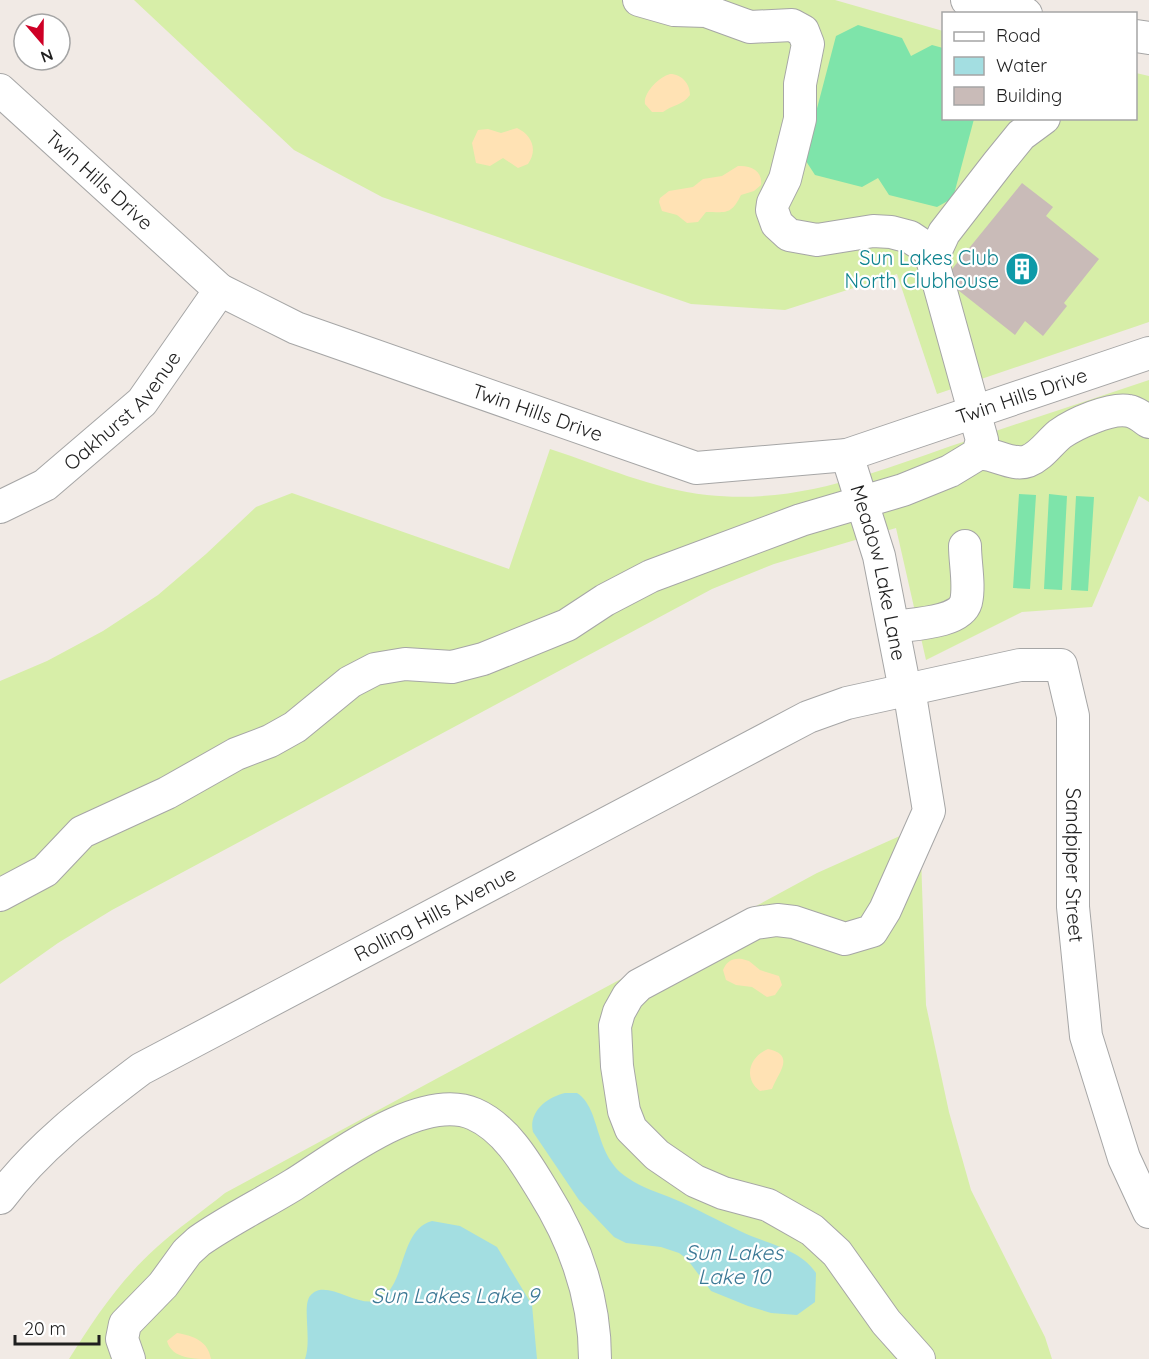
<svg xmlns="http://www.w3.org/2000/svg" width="1149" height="1359" font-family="Quicksand,sans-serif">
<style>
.grass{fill:#d7eea8}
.sand{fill:#ffe2b4}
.pitch{fill:#7ee4aa}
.water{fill:#a3dee1}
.building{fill:#c9bbb8}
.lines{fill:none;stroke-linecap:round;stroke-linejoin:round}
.minor-casing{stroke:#a6a6a6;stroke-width:34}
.minor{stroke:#fff;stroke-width:32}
.labels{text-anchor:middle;stroke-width:4.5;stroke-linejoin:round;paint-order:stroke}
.street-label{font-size:20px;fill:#1f1f1f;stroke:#fff}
.culture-label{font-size:20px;fill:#0d838f;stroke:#fff;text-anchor:end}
.water-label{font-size:21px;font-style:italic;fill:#3b7895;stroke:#fff}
</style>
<rect width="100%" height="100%" fill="#f1eae5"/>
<path class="grass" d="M134 0H835L943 31 944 118H1136V73L1149 76V322L937 394 897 274 785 310 691 304 382 197 294 150Z
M1149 380V502L1139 496 1092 607 1022 612 926 660 896 528 774 564 712 589 112 910 58 943 0 984V681L47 661 103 631 158 595 206 554 256 507 292 493 509 569 550 449C602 466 653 489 707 495 801 505 877 471 963 442 1025 421 1087 401 1149 380Z
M920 827 926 1005 949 1112 971 1190 1045 1337 1052 1359H69C94 1319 121 1279 157 1247 178 1228 203 1211 225 1193L817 873Z"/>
<path class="sand" d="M670 74C682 74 690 84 690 95 683 105 672 105 663 112H652L645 104C643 93 659 77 670 74Z
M517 128C532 135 538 150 528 164L518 168 503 158 490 166 476 163 472 143 478 130 488 129 501 133Z
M738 166C751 165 763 171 761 185L754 191 741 195C731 215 727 212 706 212L698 222 687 223 677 215 662 211 659 202 660 198 669 191 693 187 703 179 722 176Z
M742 959 749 961 760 970 779 976 782 985 775 995 767 997 752 987 736 985 726 980 723 970C727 961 732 958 742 959Z
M768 1049C797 1055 777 1074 772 1089L760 1091C743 1078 749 1057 768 1049Z
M177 1333C194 1336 208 1341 211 1359 194 1359 172 1359 167 1341Z"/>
<path class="pitch" d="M858 25 902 38 911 56 932 45 943 48 944 118 974 119 953 198 937 207 889 195 878 178 862 187 815 175 804 158 836 36Z
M1019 494 1036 495 1030 589 1013 588Z
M1049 494 1067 496 1062 590 1044 589Z
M1076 496 1094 497 1088 591 1071 590Z"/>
<path class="water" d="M565 1093H577C602 1109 593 1156 628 1178 642 1188 658 1192 674 1199 696 1208 718 1221 740 1231 766 1244 799 1248 816 1273L815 1302 797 1315 771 1313 748 1306 711 1291 687 1259 679 1253 661 1247 626 1243 614 1237 579 1200 533 1132C528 1112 547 1097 565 1093Z
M432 1221 460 1226 497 1247 532 1305 537 1359H305C312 1340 302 1306 310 1296 325 1276 360 1311 380 1299 407 1283 399 1230 432 1221Z"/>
<path class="building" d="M1022 183 1053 207 1046 216 1099 259 1064 303 1067 306 1043 336 1025 321 1015 335 944 279Z"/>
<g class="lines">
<defs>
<g id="minor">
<path d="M639 0 674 10 706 11 750 27 792 25 803 31 808 44 800 84V119L785 179 773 203 772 210 777 224 789 235 817 240 873 231 891 232 910 237 934 253"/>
<path d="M967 0 1026 14"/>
<path d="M1136 36 1149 38"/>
<path id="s1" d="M0 90 220 290 296 328 696 468 847 455 1149 353"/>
<path d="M978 454C994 452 1012 467 1028 461 1041 456 1049 443 1060 434 1074 424 1111 407 1129 411 1136 412 1143 418 1149 422"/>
<path id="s2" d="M847 455 879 556 905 690"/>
<path id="s3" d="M0 507 45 485 142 402 220 290"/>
<path d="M894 627C912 624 960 623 966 602 970 586 965 563 965 546"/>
<path d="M909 689 929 811 885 910 872 931 845 939 794 922 777 920 755 923 639 985 628 996 619 1012 615 1026 617 1066 624 1111 631 1129 657 1155 695 1181 723 1193 768 1205 812 1230 837 1253 886 1322 919 1359"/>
<path d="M0 895 45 871 82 832 167 793 236 754 270 741 295 727 350 682 375 669 405 664 452 667 483 659 567 625 605 600 651 576 801 520 903 490 950 471 978 454 982 440 932 259 944 233 999 162 1021 135 1044 118"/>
<path id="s4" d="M0 1198C39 1146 90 1108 141 1069L808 717 847 703 1020 665H1061L1073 716V907L1086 1036 1124 1158 1149 1212"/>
<path d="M129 1359 122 1339 125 1324 163 1285 187 1252 199 1241C229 1220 262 1204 293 1185 336 1158 422 1091 474 1114 506 1128 526 1163 543 1191 575 1242 595 1299 595 1359"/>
</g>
</defs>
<use href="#minor" class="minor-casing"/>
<use href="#minor" class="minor"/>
</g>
<defs>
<symbol id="building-disc" viewBox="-11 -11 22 22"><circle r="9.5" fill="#0f9aa8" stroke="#fff"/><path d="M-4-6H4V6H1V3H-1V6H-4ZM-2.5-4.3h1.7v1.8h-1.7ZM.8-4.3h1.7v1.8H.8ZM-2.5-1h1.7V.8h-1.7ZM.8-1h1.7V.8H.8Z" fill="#fff"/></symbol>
</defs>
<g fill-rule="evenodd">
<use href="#building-disc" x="1003" y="250" width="38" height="38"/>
</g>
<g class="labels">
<g class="street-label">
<text dy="7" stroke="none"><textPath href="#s1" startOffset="134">Twin Hills Drive</textPath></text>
<text dy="7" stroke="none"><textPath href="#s1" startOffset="1142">Twin Hills Drive</textPath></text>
<text dy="7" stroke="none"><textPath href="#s3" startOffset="158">Oakhurst Avenue</textPath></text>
<text dy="7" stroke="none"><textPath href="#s1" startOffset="638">Twin Hills Drive</textPath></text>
<text dy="7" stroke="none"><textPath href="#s2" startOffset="122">Meadow Lake Lane</textPath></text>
<text dy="7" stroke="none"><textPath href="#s4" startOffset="1407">Sandpiper Street</textPath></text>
<text dy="7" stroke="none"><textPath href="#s4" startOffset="524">Rolling Hills Avenue</textPath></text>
</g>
<g class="culture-label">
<text x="999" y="265">Sun Lakes Club<tspan x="999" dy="23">North Clubhouse</tspan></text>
</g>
<g class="water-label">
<text x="734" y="1260">Sun Lakes<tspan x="734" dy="24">Lake 10</tspan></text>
<text x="455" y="1303">Sun Lakes Lake 9</text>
</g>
</g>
<rect x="942" y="12" width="195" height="108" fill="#ffffff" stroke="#a5a5a5" stroke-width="1.5"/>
<rect x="954" y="32" width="30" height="9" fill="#ffffff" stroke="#a5a5a5" stroke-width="1.5"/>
<text x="996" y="42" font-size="18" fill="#1f1f1f">Road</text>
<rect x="954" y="57" width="30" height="18" fill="#a3dee1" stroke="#a5a5a5" stroke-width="1.5"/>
<text x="996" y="72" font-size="18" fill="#1f1f1f">Water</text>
<rect x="954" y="87" width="30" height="18" fill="#c9bbb8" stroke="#a5a5a5" stroke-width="1.5"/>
<text x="996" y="102" font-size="18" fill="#1f1f1f">Building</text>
<g transform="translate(42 42) rotate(160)"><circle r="28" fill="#ffffff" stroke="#a5a5a5" stroke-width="1.5"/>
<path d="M0-4.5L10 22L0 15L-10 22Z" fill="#ce0026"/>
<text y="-9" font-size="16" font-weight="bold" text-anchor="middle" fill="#1f1f1f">N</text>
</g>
<path d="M15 1335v9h84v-9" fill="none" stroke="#1f1f1f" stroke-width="3"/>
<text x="24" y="1335" font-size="18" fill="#1f1f1f" stroke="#ffffff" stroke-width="4.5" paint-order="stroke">20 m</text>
</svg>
